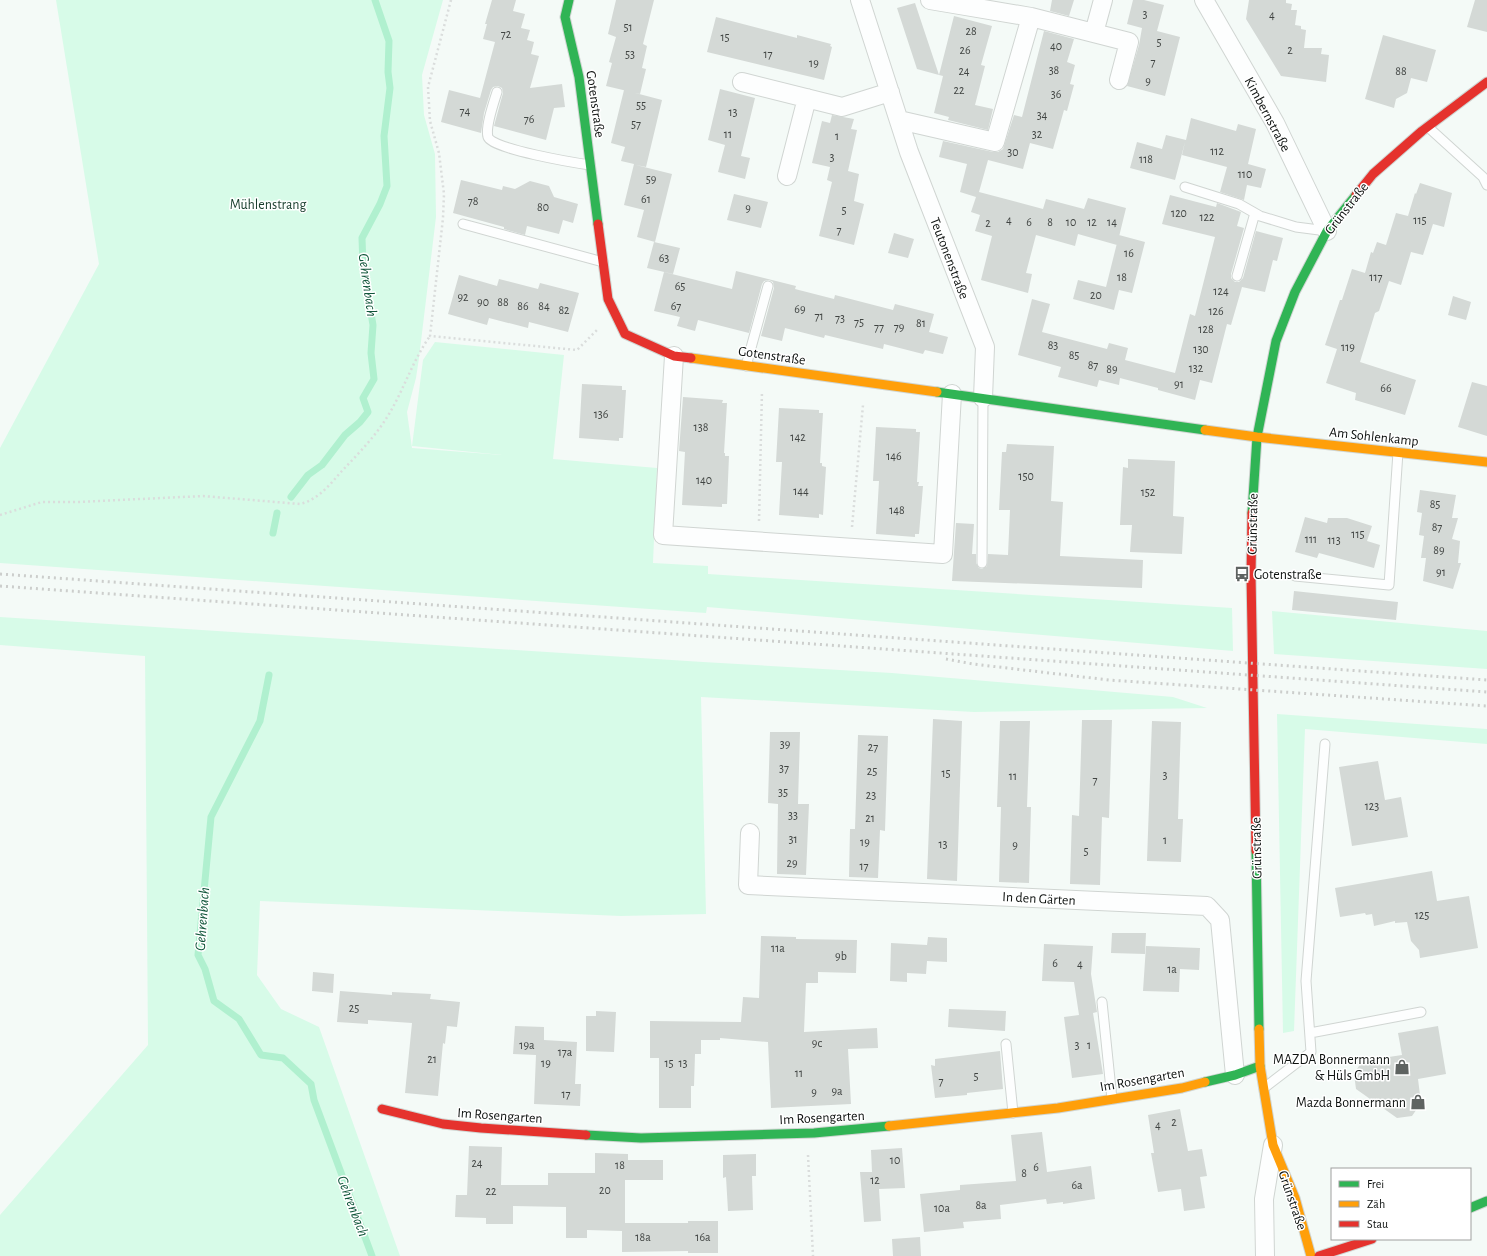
<svg xmlns="http://www.w3.org/2000/svg" width="1487" height="1256" font-family="'Alegreya Sans',sans-serif">
<style>
.green{fill:#d7fbe8}
.lines{fill:none;stroke-linecap:round;stroke-linejoin:round}
.stream{stroke:#b0f0cf;stroke-width:7}
.building{fill:#d4d9d6}
.lane-casing{stroke:#d0d5d2;stroke-width:11}
.street-casing{stroke:#d0d5d2;stroke-width:20}
.fast-casing{stroke:#d0d5d2;stroke-width:11}
.slow-casing{stroke:#d0d5d2;stroke-width:11}
.jam-casing{stroke:#d0d5d2;stroke-width:11}
.path{stroke:#dadddc;stroke-width:2.5;stroke-dasharray:2 3;stroke-linecap:butt}
.lane{stroke:#fdfefe;stroke-width:9}
.street{stroke:#fdfefe;stroke-width:18}
.fast{stroke:#30b455;stroke-width:9}
.slow{stroke:#ff9f0a;stroke-width:9}
.jam{stroke:#e5322d;stroke-width:9}
.rail{stroke:#cccecc;stroke-width:3;stroke-dasharray:2 4;stroke-linecap:butt}
.labels{text-anchor:middle;stroke-width:3;stroke-linejoin:round;paint-order:stroke}
.number-label{font-size:12px;fill:#404442}
.street-label{font-size:14px;fill:#0e1210;stroke:#fff}
.park-label{font-size:14px;fill:#163c2b;stroke:#fff}
.poi-label{font-size:14px;fill:#0e1210;stroke:#fff;text-anchor:end}
.water-label{font-size:15px;font-style:italic;fill:#0f5539;stroke:#fff}
</style>
<rect width="100%" height="100%" fill="#f4faf7"/>
<path class="green" d="M56 0H443L422 75 424 115 435 154 436 217 419 358 416 378 407 412 412 448 502 455 412 446 423 360 435 342 564 355 553 459 657 468 653 563 708 566V574L1232 608 1233 651 707 607 706 613 0 563V448L99 264Z
M1272 611 1487 631V669L1274 654Z
M0 617 703 662 892 673 1173 697 1207 708 974 712 701 697 706 914 621 916 260 901 257 975 281 1009 319 1027 400 1256H0V1215L148 1045 145 656 0 645Z
M1277 714 1487 729V744L1305 729 1294 1031 1283 1033Z"/>
<g class="lines">
<path class="stream" d="M291 497 308 475 322 465 345 435 360 422 368 412 363 398 374 379 371 353 373 325 363 266 362 238 380 204 387 186 384 136 390 88 388 72 389 41 375 0
M273 533 277 513
M269 675 260 721 211 817 198 955 205 969 214 1001 239 1019 261 1055 283 1058 311 1084 314 1100 372 1256"/>
</g>
<path class="building" d="M492 0H516L513 11 525 14 521 28 530 30 527 40 534 42 531 54 539 56 530 88 562 84 565 107 554 108 546 140 494 126 503 93 502 88 498 86 493 87 491 90 484 113 481 133 441 122 449 90 480 98 495 42 483 39 487 24H485Z
M616 0H654L643 44 647 46 642 68 646 69 640 94 606 86 612 63 609 62 616 37 608 34Z
M1052 0H1074L1069 16 1050 11Z
M1133 0H1144L1164 5 1157 31 1180 37 1165 96 1127 86 1139 45 1142 28 1127 24Z
M1249 0H1286V3L1292 4 1291 10H1297L1295 25 1301 26V29L1306 30 1304 48H1322L1321 54 1329 55 1326 82 1281 76 1246 19Z
M1475 0H1487V32L1467 27Z
M915 3 939 75 917 69 897 8Z
M954 16 992 26 981 65 985 66 975 105 993 109 988 130 948 120 949 117 934 113 943 76 939 75Z
M716 17 797 38V35L831 44 830 46 832 47 824 80 707 52Z
M1044 31 1074 39 1067 62 1075 65 1070 84 1074 85 1067 111 1064 110 1053 149 1030 143 1023 169 988 160 979 192 1043 209 1046 199 1084 209 1088 198 1126 208 1117 245 1078 234 1075 246 1036 235 1026 273 1032 274 1028 293 981 280 992 236 975 231 980 215 971 212 976 197 960 192 967 164 939 157 943 141 993 152H998L1003 149 1014 115 1022 117Z
M1383 35 1436 50 1427 82 1411 78 1407 93 1396 99 1394 108 1365 99Z
M720 89 755 98 741 156 750 158 745 179 718 172 725 145 708 140Z
M624 90 662 100 646 167 636 165 672 174 655 242 637 237 644 210 624 205 634 164 621 161 625 147 611 143Z
M832 115 854 119 851 129 857 130 848 171 859 174 854 201 864 204 854 245 819 236 832 182 827 180 830 167 812 163 822 121 830 123Z
M1191 118 1236 131 1238 124 1256 129 1248 164 1266 169 1261 188 1247 185 1244 200 1220 192 1227 167 1182 155 1185 142 1175 180 1130 168 1137 142 1162 149 1166 135 1186 140Z
M461 180 502 190 503 186 515 189 530 181 549 186 554 197 578 204 573 223 563 220 559 234 527 226 525 235 504 229V227L453 213Z
M1420 183 1452 193 1444 227 1433 224 1423 255 1411 252 1401 285 1389 281 1379 311 1375 313 1360 362 1416 380 1405 415 1355 400 1356 393 1326 383 1337 349 1325 345 1340 300H1342L1352 269 1365 273 1371 252 1373 253 1377 242 1386 245 1396 213 1408 216 1415 193 1416 194Z
M734 194 768 202 761 228 727 220Z
M1170 195 1216 207 1217 203 1241 212 1237 226 1244 228 1231 274V278L1235 282H1239L1243 278 1256 231 1283 238 1277 261 1273 260 1265 292 1242 287 1231 325 1227 324 1212 383 1200 380 1195 400 1158 390V388L1120 378 1119 385 1099 380 1097 387 1058 377 1061 367 1018 355 1032 299 1050 304 1042 332 1107 349 1109 343 1128 348 1125 360 1175 373 1190 314 1195 316 1215 237 1162 224Z
M894 233 914 239 908 258 888 253Z
M1119 235 1145 242 1132 293 1119 290 1114 310 1073 299 1078 280 1106 287Z
M654 242 680 248 673 274 647 268Z
M736 271 796 286 795 289 834 299 835 295 893 310 895 304 934 314 929 332 948 337 943 354 925 350 923 354 884 344 883 349 825 335 824 338 785 328 782 341 761 336 774 288 773 282 769 280 764 281 762 284 749 333 698 320 695 331 677 326 680 317 654 311 664 272 732 289Z
M459 275 497 286 499 279 538 289 540 283 579 293 568 332 529 322 528 328 489 318 487 325 448 314Z
M1453 296 1471 302 1466 320 1448 315Z
M1472 382 1487 386V436L1458 427Z
M582 384 622 386V390H626L623 438H619V441L579 438Z
M683 397 723 400 722 403H727L724 453H725V456H729L727 504H722V507L682 505 685 452 679 451Z
M779 408 819 410V413H823L820 463H822V466L826 467 823 515 819 514V518L779 515 782 462H776Z
M876 427 916 429V432H920L917 482H919L918 486H923L919 534H915V537L876 534 879 481H873Z
M1007 444 1054 446 1051 501 1063 502 1060 556 1143 560 1142 588 952 581 956 523 974 524 972 554H976V563L979 568 982 569 987 566 988 554 1008 555 1010 510H999L1002 452H1006Z
M1128 459 1175 461 1173 516 1184 517 1182 554 1130 552 1132 525H1120L1123 467 1128 468Z
M1420 490 1456 495 1452 518H1458L1452 539 1460 541 1458 563H1461L1453 589 1423 581 1426 558H1421L1424 536 1419 535 1422 513 1417 512Z
M1305 517 1327 523 1328 518H1347L1372 526 1367 541 1380 545 1374 568 1319 553 1317 558 1295 552Z
M1294 591 1398 602 1396 620 1292 610Z
M933 719 962 721 957 881 927 879Z
M1082 720H1112L1109 818 1102 817 1100 885 1070 884 1072 815 1079 816Z
M1000 721H1030L1027 807H1031L1029 883 999 882 1001 807H997Z
M1152 721 1181 722 1178 819H1183L1181 862 1147 861Z
M770 732H800L798 804H809L806 875 777 874 778 804 768 803Z
M858 735 888 736 885 831 880 830 878 878 849 877 850 829H855Z
M1378 761 1385 800 1401 797 1408 837 1352 846 1339 767Z
M1432 871 1437 901 1469 896 1478 948 1420 958 1419 950 1411 941 1407 922 1395 923V921L1374 926 1372 914 1366 915 1365 913 1340 917 1335 888Z
M1112 933H1146L1145 954 1111 953Z
M761 936 796 937V939L857 940 856 973 818 972V983H806L804 1032 877 1028 878 1048 848 1049 851 1104 771 1108 768 1042 720 1038V1040H701V1054H695L694 1086H691V1108H659V1058H650V1021L741 1022 743 997 759 998Z
M928 937 947 938V962L927 961 926 974 907 973V982L890 981 891 943 927 945Z
M1044 944 1093 946 1091 974 1097 1012 1093 1013 1103 1074 1072 1078 1064 1017 1079 1015 1074 982 1042 981Z
M1146 946 1200 948 1199 970 1180 969 1179 992 1143 991Z
M313 972 334 974 333 993 312 991Z
M340 991 392 995V992L431 994 430 999 460 1002 457 1027 447 1026 445 1044 443 1043 438 1096 405 1093 412 1023 368 1020V1024L337 1022Z
M949 1009 1006 1011 1005 1031 948 1027Z
M596 1011 616 1012 614 1052 586 1051V1016H596Z
M515 1026 544 1027V1040L577 1042 575 1084H581L580 1106 534 1104 536 1055 513 1054Z
M1438 1026 1446 1074 1418 1079 1421 1103 1412 1116 1397 1118 1356 1089 1354 1074 1362 1061 1402 1055 1398 1033Z
M1000 1051 1003 1089 967 1093V1095L935 1098 931 1065 935 1066V1059Z
M1180 1109 1188 1151 1202 1149 1207 1176 1200 1177 1205 1208 1184 1211 1181 1189 1158 1192 1151 1153H1154L1148 1115Z
M1042 1132 1047 1172 1091 1166 1095 1199 1063 1204V1202L1047 1204 1046 1199 1000 1205 1001 1219 963 1222 964 1228 924 1232 920 1194 960 1190V1185L1016 1181 1011 1135Z
M469 1146 502 1147 501 1185H548V1173H595V1153L628 1154V1160H663V1180H625V1223H688V1221H718V1253H688V1251L622 1252V1231L587 1230V1238H566V1207L513 1206V1224H486V1218L455 1217 456 1195H467Z
M902 1148 905 1188 879 1189 881 1221 864 1222 860 1172H872L871 1150Z
M756 1154V1176H752L753 1210 728 1211 726 1177 723 1178V1155Z
M920 1237 921 1256H893L892 1239Z"/>
<g class="lines">
<defs>
<path id="lane" d="M497 92C494 102 485 127 488 137 491 149 576 163 590 165
M1428 127 1483 177 1487 185
M1185 187 1239 204 1260 216 1296 227 1327 231
M463 224 603 262
M1237 276 1255 213
M746 366 768 286
M982 563 983 398
M1295 576 1389 585 1398 452
M1102 1002 1112 1099
M1310 1033 1421 1012
M1006 1044 1013 1113
M1264 1088 1311 1052 1306 981 1325 744"/>
<path id="street" d="M860 0 909 152 985 347 983 398
M930 0 1031 17 1129 42 1119 80
M1204 0 1275 123 1327 231
M1094 33 1103 0
M742 82 842 107 890 92
M899 120 995 142 1031 17
M787 176 807 98
M674 356 663 535 943 554 952 394
M750 833 748 885 1207 906 1220 920 1235 1075
M1265 1256 1264 1199 1273 1145"/>
<path id="fast" d="M569 0 565 17 579 77 598 224
M937 392 1205 430
M1252 513 1257 437 1276 341 1295 292 1327 231 1356 195
M1256 851 1259 1029
M1205 1082 1235 1075 1260 1066
M586 1135 641 1138 814 1133 889 1126
M1470 1208 1487 1201"/>
<path id="slow" d="M691 358 937 392
M1205 430 1257 437 1487 462
M1259 1029 1260 1066 1273 1145 1295 1198 1311 1256
M889 1126 1058 1108 1182 1088 1205 1082"/>
<path id="jam" d="M1356 195 1373 174 1422 131 1487 82
M598 224 608 299 625 334 674 356 691 358
M1252 513 1251 575 1256 851
M382 1109 443 1124 481 1128 586 1135
M1319 1256 1372 1239"/>
</defs>
<use href="#lane" class="lane-casing"/>
<use href="#street" class="street-casing"/>
<use href="#fast" class="fast-casing"/>
<use href="#slow" class="slow-casing"/>
<use href="#jam" class="jam-casing"/>
<path class="path" d="M451 0 428 87 430 121 439 153 444 194 443 218 430 336 577 350 597 330H599
M0 515 42 502H78L203 496 300 504C317 500 329 486 340 473 357 455 376 436 389 414 404 389 413 360 430 336
M759 521 762 391
M852 527 863 405
M808 1155 813 1256"/>
<use href="#lane" class="lane"/>
<use href="#street" class="street"/>
<use href="#fast" class="fast"/>
<use href="#slow" class="slow"/>
<use href="#jam" class="jam"/>
<path class="rail" d="M0 574 1487 680
M0 586 1487 692
M946 659 973 664 1109 680 1487 706"/>
</g>
<defs>
<symbol id="bus-bare" viewBox="-9 -9 18 18"><path d="M-5-6H5V4H4V6H2V4H-2V6H-4V4H-5ZM-3.5-4V0h7V-4ZM-3.5 1.2v1.5H-2V1.2ZM2 1.2v1.5H3.5V1.2Z" fill="#5e6361" stroke="#fff" stroke-width="2.5" paint-order="stroke"/></symbol>
<symbol id="shop-bare" viewBox="-9 -9 18 18"><path d="M-5-2.5h2.3a2.7 3.5 0 0 1 5.4 0H5L5.5 6h-11ZM-1.5-2.5h3a1.5 2.3 0 0 0-3 0Z" fill="#5e6361" stroke="#fff" stroke-width="2.5" paint-order="stroke"/></symbol>
</defs>
<g fill-rule="evenodd">
<use href="#bus-bare" x="1231" y="563" width="22" height="22"/>
<use href="#shop-bare" x="1391" y="1056" width="22" height="22"/>
<use href="#shop-bare" x="1407" y="1091" width="22" height="22"/>
</g>
<g class="labels">
<g class="number-label">
<text x="1145" y="18">3</text>
<text x="1272" y="19">4</text>
<text x="628" y="31">51</text>
<text x="971" y="35">28</text>
<text x="506" y="38">72</text>
<text x="725" y="41">15</text>
<text x="1159" y="46">5</text>
<text x="1056" y="50">40</text>
<text x="965" y="54">26</text>
<text x="1290" y="54">2</text>
<text x="630" y="58">53</text>
<text x="768" y="58">17</text>
<text x="1153" y="66">7</text>
<text x="814" y="67">19</text>
<text x="1054" y="74">38</text>
<text x="964" y="75">24</text>
<text x="1401" y="75">88</text>
<text x="1148" y="85">9</text>
<text x="959" y="94">22</text>
<text x="1056" y="98">36</text>
<text x="641" y="109">55</text>
<text x="465" y="115">74</text>
<text x="733" y="116">13</text>
<text x="1042" y="119">34</text>
<text x="529" y="123">76</text>
<text x="636" y="128">57</text>
<text x="728" y="138">11</text>
<text x="1037" y="138">32</text>
<text x="837" y="140">1</text>
<text x="1217" y="155">112</text>
<text x="1013" y="156">30</text>
<text x="832" y="161">3</text>
<text x="1146" y="163">118</text>
<text x="1245" y="178">110</text>
<text x="651" y="183">59</text>
<text x="646" y="203">61</text>
<text x="473" y="205">78</text>
<text x="543" y="211">80</text>
<text x="748" y="212">9</text>
<text x="844" y="214">5</text>
<text x="1179" y="217">120</text>
<text x="1207" y="221">122</text>
<text x="1009" y="224">4</text>
<text x="1420" y="224">115</text>
<text x="1029" y="226">6</text>
<text x="1050" y="226">8</text>
<text x="1071" y="226">10</text>
<text x="1092" y="226">12</text>
<text x="1112" y="226">14</text>
<text x="988" y="227">2</text>
<text x="839" y="234">7</text>
<text x="1129" y="257">16</text>
<text x="664" y="262">63</text>
<text x="1122" y="281">18</text>
<text x="1376" y="281">117</text>
<text x="680" y="290">65</text>
<text x="1221" y="295">124</text>
<text x="1096" y="299">20</text>
<text x="463" y="301">92</text>
<text x="483" y="306">90</text>
<text x="503" y="306">88</text>
<text x="523" y="310">86</text>
<text x="544" y="310">84</text>
<text x="676" y="310">67</text>
<text x="800" y="313">69</text>
<text x="564" y="314">82</text>
<text x="1216" y="315">126</text>
<text x="819" y="320">71</text>
<text x="840" y="322">73</text>
<text x="859" y="326">75</text>
<text x="921" y="327">81</text>
<text x="879" y="331">77</text>
<text x="899" y="331">79</text>
<text x="1206" y="333">128</text>
<text x="1053" y="349">83</text>
<text x="1348" y="351">119</text>
<text x="1201" y="353">130</text>
<text x="1074" y="359">85</text>
<text x="1093" y="369">87</text>
<text x="1196" y="372">132</text>
<text x="1112" y="373">89</text>
<text x="1179" y="388">91</text>
<text x="1386" y="392">66</text>
<text x="601" y="418">136</text>
<text x="701" y="431">138</text>
<text x="798" y="441">142</text>
<text x="894" y="460">146</text>
<text x="1026" y="480">150</text>
<text x="704" y="484">140</text>
<text x="801" y="495">144</text>
<text x="1148" y="496">152</text>
<text x="1435" y="508">85</text>
<text x="897" y="514">148</text>
<text x="1437" y="531">87</text>
<text x="1358" y="538">115</text>
<text x="1311" y="543">111</text>
<text x="1334" y="544">113</text>
<text x="1439" y="554">89</text>
<text x="1441" y="576">91</text>
<text x="785" y="748">39</text>
<text x="873" y="751">27</text>
<text x="784" y="772">37</text>
<text x="872" y="775">25</text>
<text x="946" y="777">15</text>
<text x="1165" y="779">3</text>
<text x="1013" y="780">11</text>
<text x="1095" y="784">7</text>
<text x="783" y="796">35</text>
<text x="871" y="799">23</text>
<text x="1372" y="810">123</text>
<text x="793" y="819">33</text>
<text x="870" y="822">21</text>
<text x="793" y="843">31</text>
<text x="1165" y="844">1</text>
<text x="865" y="846">19</text>
<text x="943" y="848">13</text>
<text x="1015" y="849">9</text>
<text x="1086" y="855">5</text>
<text x="792" y="867">29</text>
<text x="864" y="870">17</text>
<text x="1422" y="919">125</text>
<text x="778" y="952">11a</text>
<text x="841" y="960">9b</text>
<text x="1055" y="967">6</text>
<text x="1080" y="968">4</text>
<text x="1172" y="973">1a</text>
<text x="354" y="1012">25</text>
<text x="817" y="1047">9c</text>
<text x="527" y="1049">19a</text>
<text x="1077" y="1049">3</text>
<text x="1089" y="1049">1</text>
<text x="565" y="1056">17a</text>
<text x="432" y="1063">21</text>
<text x="546" y="1067">19</text>
<text x="669" y="1067">15</text>
<text x="683" y="1067">13</text>
<text x="799" y="1077">11</text>
<text x="976" y="1080">5</text>
<text x="941" y="1085">7</text>
<text x="837" y="1095">9a</text>
<text x="814" y="1096">9</text>
<text x="566" y="1098">17</text>
<text x="1174" y="1126">2</text>
<text x="1158" y="1129">4</text>
<text x="895" y="1164">10</text>
<text x="477" y="1167">24</text>
<text x="620" y="1169">18</text>
<text x="1036" y="1171">6</text>
<text x="1024" y="1177">8</text>
<text x="875" y="1184">12</text>
<text x="1077" y="1189">6a</text>
<text x="605" y="1194">20</text>
<text x="491" y="1195">22</text>
<text x="981" y="1209">8a</text>
<text x="942" y="1212">10a</text>
<text x="643" y="1241">18a</text>
<text x="703" y="1241">16a</text>
</g>
<g class="street-label">
<text transform="translate(596 104) rotate(82)" y="5">Gotenstraße</text>
<text transform="translate(1268 114) rotate(62)" y="5">Kimbernstraße</text>
<text transform="translate(1346 208) rotate(-52)" y="5">Grünstraße</text>
<text transform="translate(950 258) rotate(69)" y="5">Teutonenstraße</text>
<text transform="translate(772 355) rotate(8)" y="5">Gotenstraße</text>
<text transform="translate(1374 436) rotate(6)" y="5">Am Sohlenkamp</text>
<text transform="translate(1252 524) rotate(-89)" y="5">Grünstraße</text>
<text transform="translate(1256 848) rotate(-91)" y="5">Grünstraße</text>
<text transform="translate(1039 898) rotate(3)" y="5">In den Gärten</text>
<text transform="translate(1142 1079) rotate(-10)" y="5">Im Rosengarten</text>
<text transform="translate(500 1115) rotate(4)" y="5">Im Rosengarten</text>
<text transform="translate(822 1117) rotate(-3)" y="5">Im Rosengarten</text>
<text transform="translate(1293 1200) rotate(71)" y="5">Grünstraße</text>
</g>
<g class="park-label">
<text x="268" y="209">Mühlenstrang</text>
</g>
<g class="poi-label">
<text x="1254" y="579" text-anchor="start">Gotenstraße</text>
<text x="1390" y="1064">MAZDA Bonnermann<tspan x="1390" dy="16">&amp; Hüls GmbH</tspan></text>
<text x="1406" y="1107">Mazda Bonnermann</text>
</g>
<g class="water-label">
<text transform="translate(368 285) rotate(82)" y="5">Gehrenbach</text>
<text transform="translate(202 919) rotate(-86)" y="5">Gehrenbach</text>
<text transform="translate(353 1206) rotate(69)" y="5">Gehrenbach</text>
</g>
</g>
<rect x="1331" y="1168" width="140" height="72" fill="#ffffff" stroke="#9fa09f"/>
<rect x="1339" y="1181" width="20" height="6" fill="#30b455" stroke="#9fa09f"/>
<text x="1367" y="1188" font-size="12" fill="#0e1210">Frei</text>
<rect x="1339" y="1201" width="20" height="6" fill="#ff9f0a" stroke="#9fa09f"/>
<text x="1367" y="1208" font-size="12" fill="#0e1210">Zäh</text>
<rect x="1339" y="1221" width="20" height="6" fill="#e5322d" stroke="#9fa09f"/>
<text x="1367" y="1228" font-size="12" fill="#0e1210">Stau</text>
</svg>
